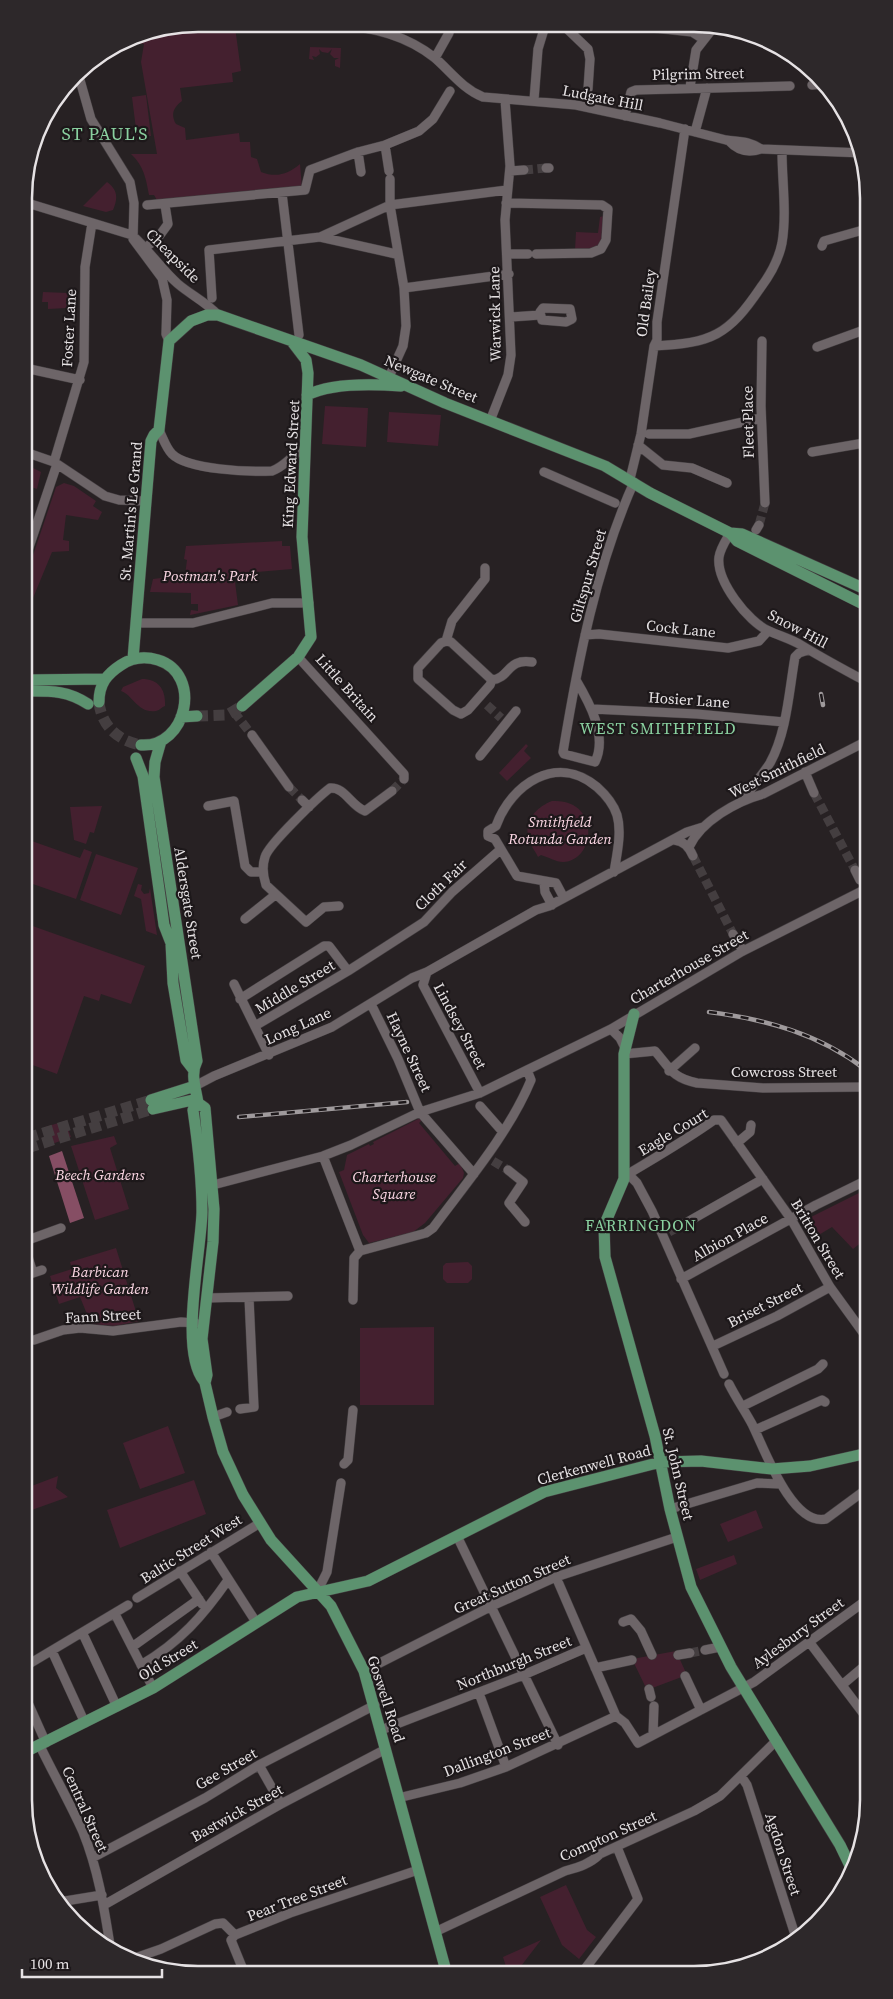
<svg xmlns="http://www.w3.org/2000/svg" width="893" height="1999" font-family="'Source Serif 4',serif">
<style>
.green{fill:#44202f}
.water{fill:#864e64}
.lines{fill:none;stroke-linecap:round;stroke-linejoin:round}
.minor-tunnel{stroke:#443e40;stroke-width:9;stroke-dasharray:9 4.5;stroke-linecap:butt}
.major-tunnel{stroke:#443e40;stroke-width:11;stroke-dasharray:11 5.5;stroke-linecap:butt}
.minor-casing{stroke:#433e40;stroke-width:10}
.major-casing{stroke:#433e40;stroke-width:12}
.minor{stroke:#6d6568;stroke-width:9}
.major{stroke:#5c926f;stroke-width:11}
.rail-casing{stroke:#9f9a9c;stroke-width:4.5}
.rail{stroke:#1d181a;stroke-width:2.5;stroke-dasharray:8;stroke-linecap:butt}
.labels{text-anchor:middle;stroke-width:4.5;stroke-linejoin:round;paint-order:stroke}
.street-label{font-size:15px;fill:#e6e2e4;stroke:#1d181a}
.park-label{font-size:15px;font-style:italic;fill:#fcd7e4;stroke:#1d181a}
.neighbourhood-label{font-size:16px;letter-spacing:1px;fill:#8ad1a0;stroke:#1d181a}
.quarter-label{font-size:18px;letter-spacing:1px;fill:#8ad1a0;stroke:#1d181a}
.rim{fill:none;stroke:#e6e2e4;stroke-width:2.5}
</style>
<rect width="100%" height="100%" fill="#272123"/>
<path class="green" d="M198 24H224L235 27 241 71 232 73 233 82 180 88 182 101C174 107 170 114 176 124L185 128 186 140 239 133 240 142H250L251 157 257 159 261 172C277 178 288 174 300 164L302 188 158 202 154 195H149C146 179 144 166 131 154H157L141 62 144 44 125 41 132 37Z
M310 47 341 48 340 68 335 66V60L339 58H334L330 54 332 49 328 53 322 52 319 49 320 54 316 57 312 56 314 60 309 59Z
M146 95 151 136 137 137 132 97Z
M107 182C118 190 118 198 113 210L106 212 83 206Z
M607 215 604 240 596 250H575L576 232 598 233 600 217Z
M43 292 68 293 67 308 48 309V302H42Z
M325 406 368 408 366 447 322 444Z
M389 412 441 415 438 446 387 442Z
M25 464 41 472 37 489 25 485Z
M64 483 74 486 96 501 93 506 102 512 98 520 66 515 63 540 69 541V551L52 552 26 615 25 579 56 487Z
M282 541V546H290L292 569 234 574 238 605 190 615 191 610 198 611V604H191V593L150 592 153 579 185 575 187 560 184 559 186 546Z
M142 679C159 679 166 690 165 706 162 707 160 710 156 711 138 714 132 694 121 691L123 687Z
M526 744 528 746 524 751 531 758 507 781 499 773Z
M552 801C600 798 597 860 563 862 556 862 548 857 541 855L538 857C536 852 532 848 530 843 522 824 534 808 552 801Z
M102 806 94 833 90 832 86 844 74 840 70 807Z
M26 839 80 858 84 849 92 852 76 899 27 882 32 868 26 866Z
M96 854 138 868 121 915 80 900Z
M138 884 142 885 141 890 144 894 149 893 150 888 157 935 146 931 141 899 134 896Z
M27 924 145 966 131 1004 101 994 99 1001 84 996 57 1074 27 1063Z
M420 1118 422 1120 419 1123 455 1166 460 1163 464 1173 463 1178 425 1223 413 1232 369 1243 363 1235 339 1172 344 1170 347 1155 369 1144 370 1146 374 1144 373 1142Z
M65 1121 71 1137 52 1144 49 1142 45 1127Z
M114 1136 117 1144 110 1148 129 1209 95 1220 71 1146Z
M867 1189V1238L853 1249 832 1227 812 1239 803 1221Z
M116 1248 139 1321 115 1326 91 1324 80 1297 59 1304 50 1276 72 1269 70 1262Z
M468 1262 472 1266V1279L468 1283H447L443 1279V1266L446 1263Z
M434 1327V1405H360V1328Z
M168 1426 185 1473 140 1489 123 1443Z
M58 1476 56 1488 68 1497 29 1511V1487Z
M194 1480 206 1514 120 1548 107 1510Z
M756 1510 763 1528 728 1542 720 1524Z
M734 1555 737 1564 700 1580 696 1569Z
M676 1651 687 1675 647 1690 632 1659Z
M566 1885 587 1930 596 1937 579 1959 562 1945 540 1897Z
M541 1940 518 1970H507L503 1957Z"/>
<path class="water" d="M62 1151 84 1218 70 1223 49 1156Z"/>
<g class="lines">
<path class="minor-tunnel" d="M586 99 588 89
M524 170 546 168
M759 525 765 503
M487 705 501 718
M234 712 252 735
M289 787 302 800
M392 791 404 779
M814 793 855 870
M693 856 733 934
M493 1161 508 1170
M669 1232 684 1224
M690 1653 705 1650"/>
<path class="major-tunnel" d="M99 702C101 725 118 741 141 745
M197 716 227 715 242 706
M27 1138 151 1100
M27 1148 153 1109"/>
<defs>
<path id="minor" d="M270 24H318
M333 25C369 26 406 35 435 58 451 72 463 89 483 97L576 105 660 123 726 140C739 142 750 141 761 149
M564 26 588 49 590 59 588 89
M645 27 692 32 703 39
M435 58 449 33 450 25
M78 73 91 119 130 182 134 203 133 239 162 278 167 300 166 334 169 341
M812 85 824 84
M690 87 696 50 714 27
M534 100 538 49 545 26
M625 116 631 92 636 90 790 86
M695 132 707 88
M729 141C738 151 749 153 761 149L863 153
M385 145 389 171
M358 152 361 172
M546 168H549
M510 171 524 170
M282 193 299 335
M24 202 132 235C149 250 161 269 178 284 191 295 206 302 218 315
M506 203 602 205 608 209 606 240 601 249 591 253 536 254
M147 205 305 190 310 170 358 152 385 145 419 131 433 119 450 91
M320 237 396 254
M150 244 157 239 168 224 165 205
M822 246 824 241 863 230
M508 254H528
M404 288 509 274
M212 298 209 250 320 237 390 205V179
M543 308 570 309 572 319 566 322 542 320 540 312Z
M511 317 540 315
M762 341 761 406 765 503
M654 346C712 343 728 336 761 287 770 275 779 258 782 243 787 213 782 181 782 151
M817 347 864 330
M25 368 80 380
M389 377 403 346 406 326 404 288 390 205 507 190
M490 421 508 375 511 355 505 220 510 166 505 100
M159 430C163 438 166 448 172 454 188 470 250 472 272 471 286 466 292 454 305 449
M649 434H689L761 418
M638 445 663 465 692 468 727 483
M25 452 54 462 105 496 119 500 146 501
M812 452 864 443
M54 462 84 362 85 267 92 223
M544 472 615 503
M630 479 641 434 654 346 657 340V322L685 129
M756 530 759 525
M730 533C726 540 720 549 719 557 716 581 748 622 769 631 780 636 791 639 801 645 822 658 843 669 865 681
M25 559 57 464
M137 623H193L272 603H309
M585 635 599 634 728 648 759 641 768 631
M446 641 451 642 492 680 490 685 468 710 461 714 453 710 418 679V668L441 643Z
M446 641 452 621 485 579V568
M298 657 404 774V779
M492 680C510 678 507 658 532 662
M576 680C589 702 608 736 595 762L564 754 563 752C578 661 596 567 634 482
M592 709 697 714 784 722
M252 735 289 787
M480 756 516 711
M805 772 814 793
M746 798C752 785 762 776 770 763 787 732 789 691 795 657L799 653 808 650
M302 800 309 807
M208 806 234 801 245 866 251 872H263
M674 840C684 841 689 847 693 856
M689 847C701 821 737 801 763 794L865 742
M855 870 860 880
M544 882 545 892 552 905
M564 898 556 883 517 876 495 839 488 836V831L496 826C511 784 557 753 597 787 606 795 613 803 617 815 622 832 617 854 614 872
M339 906 324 907 306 922 266 885C263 876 262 866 265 857 268 845 318 797 330 788 345 787 351 806 365 811L392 791
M245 919 275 895
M733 934 743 951
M427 972 423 985 480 1093
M234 984 269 1055
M240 999 324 946H329L348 971
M371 1004 398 1059 420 1112 474 1174
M255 1026 348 971 424 922 452 892 500 850
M611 1029 620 1038 625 1048
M624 1054 655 1051C670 1068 672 1078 697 1083L763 1088 866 1087
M669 1071 695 1048
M195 1086 214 1076 332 1027 412 978 427 972 536 910 549 906 687 832 703 827
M480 1106 502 1131
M737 1143 750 1132 751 1125
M323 1156 360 1251
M508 1170 523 1182 509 1203 525 1222
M625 1174H628L637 1183 652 1211 724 1374
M628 1174C658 1156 686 1140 714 1120H721L791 1219 830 1287 867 1338
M213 1185 323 1156 351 1145 420 1112 480 1093 611 1029 743 951 866 889
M684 1224 763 1179
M28 1240 61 1228
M360 1251 426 1233 433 1228C467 1182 509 1133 531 1080L527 1070
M28 1257 33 1273 42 1270
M681 1279 816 1205 867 1180
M207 1298 288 1296
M353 1300 354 1258 360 1251
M34 1340 63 1330 80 1328 113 1331 181 1322 196 1323
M713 1346 777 1316 830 1287
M729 1384C736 1398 745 1411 752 1424 764 1448 792 1527 826 1519L868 1488
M743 1406 818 1369 823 1364
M240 1409 254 1407 249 1298
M213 1417 227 1412
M755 1430 822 1400 825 1402
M344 1464 348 1460 353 1410
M670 1509 757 1483 780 1484
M457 1536 558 1745
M211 1552 256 1622
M180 1571 202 1604
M556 1577 616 1716 625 1723 638 1743 754 1682 868 1599
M318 1590 327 1572 341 1483
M137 1598 260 1523
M115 1614 153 1688
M623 1622 631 1619 641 1631 652 1655
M83 1634 117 1707
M810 1643 869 1721
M132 1647 199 1599
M705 1650 720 1647
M52 1651 85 1723
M678 1655 690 1653
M29 1664 128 1605
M141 1665C180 1642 203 1616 228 1580
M595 1668 632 1660
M364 1671 492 1606 556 1577 677 1537
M685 1676 701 1710
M842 1685 868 1663
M649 1689 651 1697
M479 1693 506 1767
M29 1705 46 1743
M381 1730 521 1676 586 1648
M653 1735 654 1706
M40 1746C54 1775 70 1803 83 1832 98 1869 104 1907 110 1945
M259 1765 281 1804
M741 1776 747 1785 797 1941
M398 1798 460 1783 506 1767 616 1716
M92 1858 205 1798 259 1765 375 1705
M59 1902 102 1895
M104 1905 281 1804 386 1749
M435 1932 565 1871C579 1867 590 1864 600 1854L694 1811 720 1796 777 1740
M235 1935 231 1940 244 1972
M135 1958 161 1949 215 1924 223 1923 235 1935 290 1913 418 1870
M584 1970 638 1899 617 1847"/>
<path id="major" d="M307 395C331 383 375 384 401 386
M730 533 737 541 865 605
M133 659 151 441 154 435 159 430 169 341 191 321 207 315H218L361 365 445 403 605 466 650 493 730 533 742 534 865 589
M26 680 104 679
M26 691C50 691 67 690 88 704
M99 702C99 684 107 674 121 665 133 657 145 656 158 660 203 674 187 748 141 745
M242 706 298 657 311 637 302 537 308 373 306 360 293 343
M181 717 197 716
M161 741 155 762 154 777 197 1061C190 1074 196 1089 198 1103L205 1108 214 1209 213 1242 202 1339 207 1375 205 1383 213 1417 223 1452 243 1495 271 1540 331 1606 364 1671 446 1971
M136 758 143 776 164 925 171 943 173 983 186 1060 193 1069
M634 1014 624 1054V1179L604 1226 605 1257 655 1436 670 1509 691 1587 731 1667 840 1845 853 1872
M151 1100 195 1086
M198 1103 193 1110C198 1144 202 1178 202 1212 201 1253 179 1351 204 1381
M153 1109 197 1099
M29 1750 153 1688 297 1597 368 1581 544 1492 661 1462 701 1461 772 1469 810 1466 868 1453"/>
</defs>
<use href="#minor" class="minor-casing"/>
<use href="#major" class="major-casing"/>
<use href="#minor" class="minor"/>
<use href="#major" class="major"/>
<defs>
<path id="rail" d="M821 694 823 705
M709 1012C765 1019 820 1034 866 1070
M239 1117 407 1102"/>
</defs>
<use href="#rail" class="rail-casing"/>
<use href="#rail" class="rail"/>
</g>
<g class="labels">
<g class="street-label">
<text transform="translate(698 74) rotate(-1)" y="5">Pilgrim Street</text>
<text transform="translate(603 98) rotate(11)" y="5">Ludgate Hill</text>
<text transform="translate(173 256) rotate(45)" y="5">Cheapside</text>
<text transform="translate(646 303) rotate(-82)" y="5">Old Bailey</text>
<text transform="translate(495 314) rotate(-91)" y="5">Warwick Lane</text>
<text transform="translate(69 328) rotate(-87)" y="5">Foster Lane</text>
<text transform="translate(431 379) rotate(23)" y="5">Newgate Street</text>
<text transform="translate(748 422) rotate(-91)" y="5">Fleet Place</text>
<text transform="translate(291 464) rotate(-87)" y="5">King Edward Street</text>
<text transform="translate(131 511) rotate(-85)" y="5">St. Martin's Le Grand</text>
<text transform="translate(588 576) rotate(-74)" y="5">Giltspur Street</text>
<text transform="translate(681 629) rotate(6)" y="5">Cock Lane</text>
<text transform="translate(798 629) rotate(28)" y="5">Snow Hill</text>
<text transform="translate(347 688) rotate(48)" y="5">Little Britain</text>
<text transform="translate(689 700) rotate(4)" y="5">Hosier Lane</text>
<text transform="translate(777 771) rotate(-26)" y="5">West Smithfield</text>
<text transform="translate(441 885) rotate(-44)" y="5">Cloth Fair</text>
<text transform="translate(188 903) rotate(81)" y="5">Aldersgate Street</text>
<text transform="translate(689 967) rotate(-30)" y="5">Charterhouse Street</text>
<text transform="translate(295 987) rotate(-31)" y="5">Middle Street</text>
<text transform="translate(298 1026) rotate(-24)" y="5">Long Lane</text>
<text transform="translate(460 1026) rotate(62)" y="5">Lindsey Street</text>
<text transform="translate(409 1052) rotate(65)" y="5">Hayne Street</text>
<text x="784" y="1077">Cowcross Street</text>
<text transform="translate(673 1132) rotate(-31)" y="5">Eagle Court</text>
<text transform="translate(730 1237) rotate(-29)" y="5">Albion Place</text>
<text transform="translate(818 1239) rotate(59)" y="5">Britton Street</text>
<text transform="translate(765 1305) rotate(-27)" y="5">Briset Street</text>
<text transform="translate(103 1316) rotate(-3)" y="5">Fann Street</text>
<text transform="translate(594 1465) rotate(-15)" y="5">Clerkenwell Road</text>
<text transform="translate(678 1474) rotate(77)" y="5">St. John Street</text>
<text transform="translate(191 1549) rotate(-32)" y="5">Baltic Street West</text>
<text transform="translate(512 1584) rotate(-24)" y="5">Great Sutton Street</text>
<text transform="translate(798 1633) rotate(-36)" y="5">Aylesbury Street</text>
<text transform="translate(168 1660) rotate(-31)" y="5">Old Street</text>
<text transform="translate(514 1663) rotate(-22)" y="5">Northburgh Street</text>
<text transform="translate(386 1699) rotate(72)" y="5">Goswell Road</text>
<text transform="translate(497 1752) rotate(-21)" y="5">Dallington Street</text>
<text transform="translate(226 1769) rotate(-30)" y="5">Gee Street</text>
<text transform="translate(85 1809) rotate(66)" y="5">Central Street</text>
<text transform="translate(237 1813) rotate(-29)" y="5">Bastwick Street</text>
<text transform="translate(608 1836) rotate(-24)" y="5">Compton Street</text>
<text transform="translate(783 1854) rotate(72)" y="5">Agdon Street</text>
<text transform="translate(297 1898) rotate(-21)" y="5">Pear Tree Street</text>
</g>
<g class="park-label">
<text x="210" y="581">Postman's Park</text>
<text x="560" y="827">Smithfield<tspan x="560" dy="17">Rotunda Garden</tspan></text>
<text x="100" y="1180">Beech Gardens</text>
<text x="394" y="1182">Charterhouse<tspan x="394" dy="17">Square</tspan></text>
<text x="100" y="1277">Barbican<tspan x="100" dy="17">Wildlife Garden</tspan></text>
</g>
<g class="neighbourhood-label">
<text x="658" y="734">WEST SMITHFIELD</text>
<text x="641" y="1231">FARRINGDON</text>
</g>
<g class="quarter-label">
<text x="105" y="140">ST PAUL'S</text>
</g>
</g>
<path d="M0 0H893V1999H0ZM198 32H694A166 166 0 0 1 860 198V1800A166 166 0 0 1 694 1966H198A166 166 0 0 1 32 1800V198A166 166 0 0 1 198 32Z" fill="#2d282a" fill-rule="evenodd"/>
<path class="rim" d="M198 32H694A166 166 0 0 1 860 198V1800A166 166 0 0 1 694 1966H198A166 166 0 0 1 32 1800V198A166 166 0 0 1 198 32Z"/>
<path d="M22 1969v8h140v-8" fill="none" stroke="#e6e2e4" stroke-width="2.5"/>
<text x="30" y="1969" font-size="15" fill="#e6e2e4" stroke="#1d181a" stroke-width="4" paint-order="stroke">100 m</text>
</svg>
